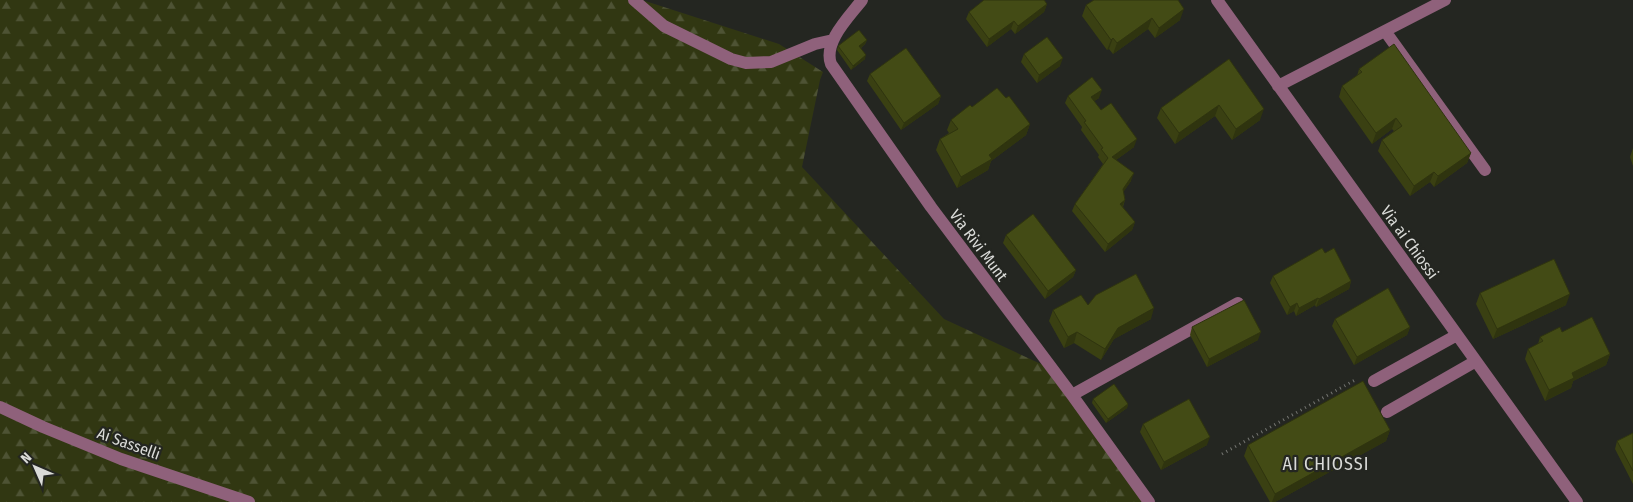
<svg xmlns="http://www.w3.org/2000/svg" width="1633" height="502" font-family="'Fira Sans Condensed',sans-serif">
<style>
.forest{fill:url(#forest-firs)}
.lines{fill:none;stroke-linecap:round;stroke-linejoin:round}
.path{stroke:#767773;stroke-width:3;stroke-dasharray:1 4;stroke-linecap:butt}
.minor{stroke:#8f617b;stroke-width:12}
.wall{fill:#3a4012}
.shaded-wall{fill:#2f340f}
.building{fill:#434b15;stroke:#2f340f}
.labels{text-anchor:middle;stroke-width:4.5;stroke-linejoin:round;paint-order:stroke}
.street-label{font-size:16px;fill:#dadbd8;stroke:#242621}
.neighbourhood-label{font-size:18px;letter-spacing:1px;fill:#dadbd8;stroke:#242621}
</style>
<defs>
<pattern id="forest-firs" width="22" height="20" patternUnits="userSpaceOnUse" patternTransform="scale(1.25)"><rect width="22" height="20" fill="#313712"/><path d="M5 1l3.5 6h-7zM16 11l3.5 6h-7z" fill="#4e5334"/></pattern>
</defs>
<rect width="100%" height="100%" fill="#242621"/>
<path class="forest" d="M0 0H642L779 44 823 72 820 80 802 167 944 319 1054 370 1149 502H0Z"/>
<g class="lines">
<path class="path" d="M1222 454 1355 380"/>
<path class="minor" d="M634 0 664 26 731 59 746 63 771 62 815 44 833 40
M862 0C849 17 823 42 831 64L931 207 1072 395 1149 502
M1217 0 1577 502
M1385 31 1485 170
M1278 86 1445 0
M1374 381 1457 335
M1072 395 1238 303
M0 407 43 427 121 459 249 502
M1387 412 1476 361"/>
</g>
<path class="wall" d="M983 0H1044L1047 4 1044 12 1015 34 1011 29 987 47 966 19 969 12 983 1Z
M1086 5 1180 20 1155 38 1148 29 1113 54 1109 49 1107 50 1082 16Z
M867 40 865 44 861 48 865 59 851 70 837 50 838 46Z
M1024 54 1060 66 1037 83 1021 62Z
M1229 59 1260 120 1232 140 1215 116 1175 144 1157 118 1161 108Z
M1359 69 1471 153 1467 163 1434 187 1430 182 1410 196 1378 151 1382 140 1394 131 1392 129 1372 144 1339 97 1342 86 1357 76Z
M870 74 941 96 938 104 901 130 867 81Z
M1068 96 1099 98 1094 101 1101 110 1134 147 1116 160 1131 181 1123 192 1125 200 1123 207 1135 222 1132 230 1105 252 1072 211 1075 204 1103 164 1098 157 1099 155 1081 130 1082 127 1065 103Z
M1006 98 1030 124 1026 135 991 161 988 170 957 188 936 150 940 139 949 133 947 130 951 120 972 107Z
M1633 148V166L1630 157Z
M1006 235 1076 270 1073 277 1045 299 1003 243Z
M1325 253 1351 281 1349 289 1316 307 1315 305 1296 316 1294 311 1287 315 1270 283 1273 276Z
M1480 293 1566 305 1493 339 1476 304Z
M1088 305 1151 319 1114 339 1101 360 1074 343 1064 348 1049 321 1053 310Z
M1335 319 1410 327 1407 335 1354 365 1332 326Z
M1192 327 1258 340 1207 367 1190 335Z
M1562 332 1610 354 1606 365 1573 381 1571 388 1545 401 1525 359 1528 349 1538 344 1540 337Z
M1093 399 1128 404 1127 408 1106 423 1092 403Z
M1143 424 1207 445 1161 470 1140 432Z
M1390 430 1386 441 1275 502H1270L1244 456 1248 445Z
M1633 433V484L1615 449 1617 441Z"/>
<path class="shaded-wall" d="M1047 4 1044 12 1015 34 1018 26Z
M1184 9 1180 20 1155 38 1159 28Z
M1152 18 1148 29 1113 54 1117 43Z
M1014 21 1011 29 987 47 989 39Z
M1113 38 1109 49 1107 50 1111 40Z
M867 40 865 44 858 50 859 46Z
M866 55 865 59 851 70 853 66Z
M1063 58 1060 66 1037 83 1039 75Z
M1102 90 1099 98 1089 105 1091 97Z
M941 96 938 104 901 130 904 123Z
M1219 105 1215 116 1175 144 1179 133Z
M1264 109 1260 120 1232 140 1236 129Z
M1396 118 1392 129 1372 144 1376 133Z
M1030 124 1026 135 991 161 988 170 957 188 961 177 989 155Z
M1137 139 1134 147 1109 165 1112 157Z
M1471 153 1467 163 1434 187 1438 176Z
M1434 172 1430 182 1410 196 1414 186Z
M1134 173 1131 181 1120 197 1123 189Z
M1125 200 1122 207 1120 204Z
M1135 222 1132 230 1105 252 1108 244Z
M1076 270 1073 277 1045 299 1048 291Z
M1351 281 1349 289 1316 307 1319 299Z
M1570 294 1566 305 1493 339 1497 329Z
M1318 298 1315 305 1296 316 1299 308Z
M1297 303 1294 311 1287 315 1290 307Z
M1154 308 1151 319 1114 339 1101 360 1105 349 1118 328Z
M1410 327 1407 335 1354 365 1357 357Z
M1077 332 1074 343 1064 348 1068 337Z
M1261 332 1258 340 1207 367 1209 359Z
M1610 354 1606 365 1573 381 1571 388 1545 401 1549 390 1572 373Z
M1128 404 1127 408 1106 423 1108 419Z
M1390 430 1386 441 1275 502H1272L1275 494Z
M1210 437 1207 445 1161 470 1164 462Z"/>
<path class="building" d="M984 0H1044L1047 4 1018 26 1014 21 989 39 969 12Z
M1094 0H1178L1184 9 1159 28 1152 18 1117 43 1113 38 1111 40 1086 5Z
M859 30 867 40 859 46 866 55 853 66 838 46Z
M1047 37 1063 58 1039 75 1024 54Z
M1394 44 1471 153 1438 176 1434 172 1414 186 1382 140 1402 126 1396 118 1376 133 1342 86 1362 72 1359 69Z
M906 48 941 96 904 123 870 74Z
M1229 59 1264 109 1236 129 1219 105 1179 133 1161 108Z
M1092 77 1102 90 1091 97 1101 110 1111 103 1137 139 1112 157 1134 173 1123 189 1125 200 1120 204 1135 222 1108 244 1075 204 1108 158 1101 149 1103 148 1084 122 1086 121 1068 96Z
M997 88 1006 98 1009 96 1030 124 989 155 992 159 961 177 940 139 958 129 951 120 970 105 972 107Z
M1033 214 1076 270 1048 291 1006 235Z
M1322 248 1325 253 1334 248 1351 281 1319 299 1318 298 1299 308 1297 303 1290 307 1273 276Z
M1554 259 1570 294 1497 329 1480 293Z
M1136 274 1154 308 1118 328 1105 349 1077 332 1068 337 1053 310 1081 295 1088 305 1096 295Z
M1388 288 1410 327 1357 357 1335 319Z
M1244 300 1261 332 1209 359 1192 327Z
M1592 317 1610 354 1572 373 1574 378 1549 390 1528 349 1543 341 1540 337 1560 327 1562 332Z
M1363 381 1390 430 1275 494 1248 445Z
M1114 384 1128 404 1108 419 1093 399Z
M1189 399 1210 437 1164 462 1143 424Z
M1633 433V471L1617 441Z"/>
<g class="labels">
<g class="street-label">
<text transform="translate(1410 242) rotate(54)" y="6">Via ai Chiossi</text>
<text transform="translate(979 245) rotate(53)" y="6">Via Rivi Munt</text>
<text transform="translate(129 443) rotate(20)" y="6">Ai Sasselli</text>
</g>
<g class="neighbourhood-label">
<text x="1326" y="470">AI CHIOSSI</text>
</g>
</g>
<g transform="translate(35 467) rotate(315)" stroke="#242621" stroke-width="4" paint-order="stroke">
<path d="M0-4L9 19L0 12L-9 19Z" fill="#dadbd8"/>
<text y="-8" font-size="14" font-weight="bold" text-anchor="middle" fill="#dadbd8">N</text>
</g>
</svg>
